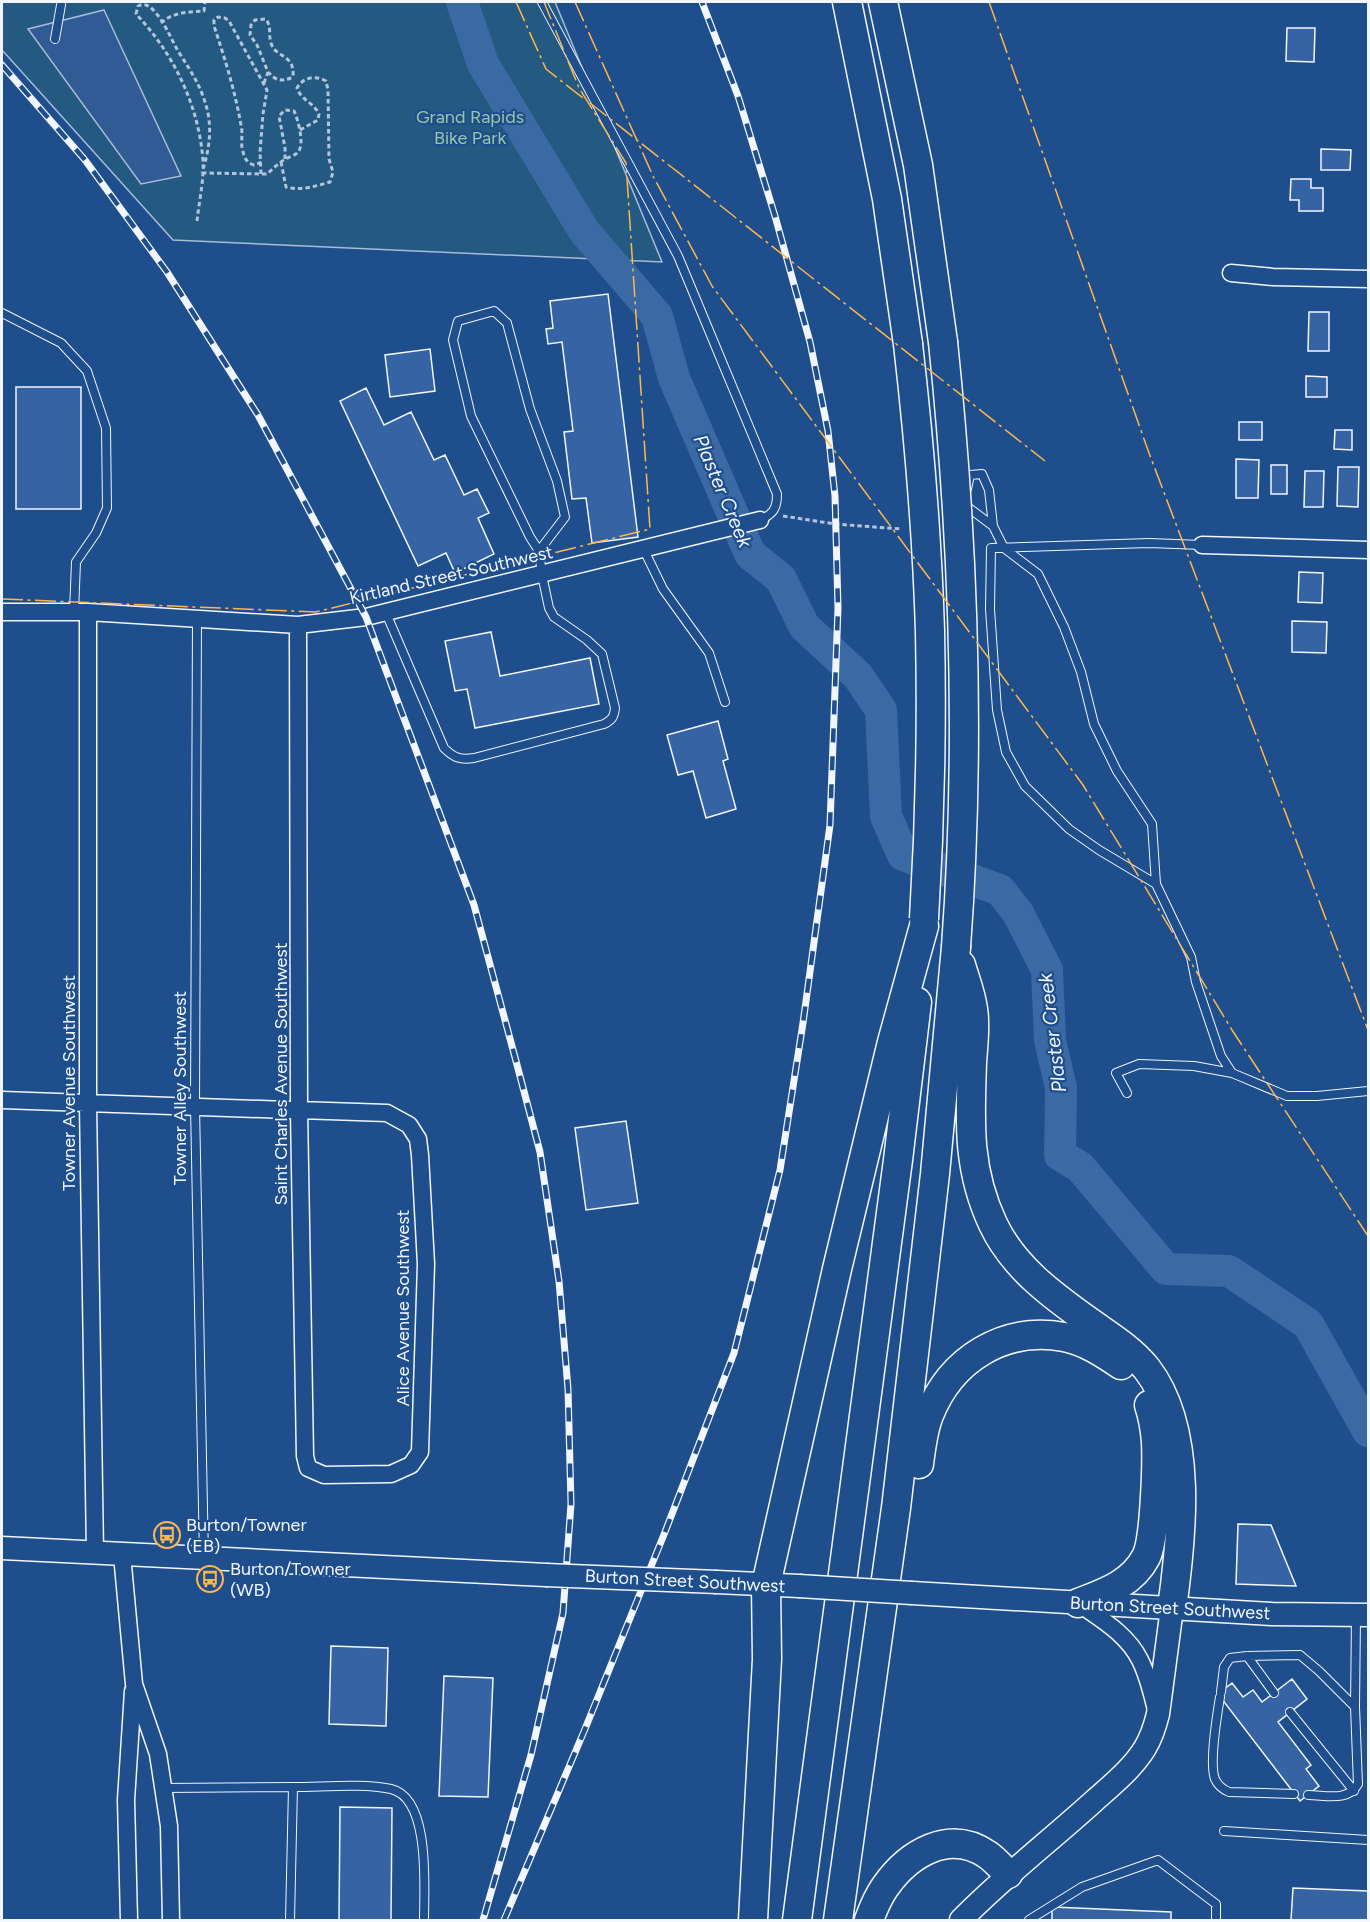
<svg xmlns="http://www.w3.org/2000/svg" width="1370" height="1922" font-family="Figtree,sans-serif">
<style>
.green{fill:#245a82;stroke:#a8bbd7;stroke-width:1.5}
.parking{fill:#305b95;stroke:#a8bbd7;stroke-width:1.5}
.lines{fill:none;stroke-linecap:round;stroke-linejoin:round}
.river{stroke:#3b69a3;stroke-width:32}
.building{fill:#3563a3;stroke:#f2f6ff;stroke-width:1.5}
.lane-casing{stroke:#f2f6ff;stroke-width:10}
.street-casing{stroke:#f2f6ff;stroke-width:19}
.secondary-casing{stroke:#f2f6ff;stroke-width:25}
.highway-casing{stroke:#f2f6ff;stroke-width:31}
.path{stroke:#b3c4dc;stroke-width:3;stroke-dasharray:4.5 3;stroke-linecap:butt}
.lane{stroke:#1f4e8c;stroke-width:8}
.street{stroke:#1f4e8c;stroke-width:16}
.secondary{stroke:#1f4e8c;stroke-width:22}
.highway{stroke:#1f4e8c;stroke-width:28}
.rail-casing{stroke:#f2f6ff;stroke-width:7}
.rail{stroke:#1f4e8c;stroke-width:4.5;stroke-dasharray:14;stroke-linecap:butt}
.secondary-bridge-casing{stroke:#f2f6ff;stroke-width:25;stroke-linecap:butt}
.highway-bridge-casing{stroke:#f2f6ff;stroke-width:31;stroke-linecap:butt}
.secondary-bridge{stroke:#1f4e8c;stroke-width:22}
.highway-bridge{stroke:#1f4e8c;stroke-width:28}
.power{stroke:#ffb74d;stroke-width:1.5;stroke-dasharray:21 4.5 3 4.5;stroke-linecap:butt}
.labels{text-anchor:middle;stroke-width:4.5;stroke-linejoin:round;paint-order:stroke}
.park-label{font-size:18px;fill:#97c8a6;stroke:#1f4e8c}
.street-label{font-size:18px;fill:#f2f6ff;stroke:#1f4e8c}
.poi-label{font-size:18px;fill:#f2f6ff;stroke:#1f4e8c;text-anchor:start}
.water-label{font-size:20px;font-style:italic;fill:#f2f6ff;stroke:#1f4e8c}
</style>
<rect width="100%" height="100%" fill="#1f4e8c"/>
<path class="green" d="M2 2H555L662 262 173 240 2 50Z"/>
<path class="parking" d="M104 10 181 176 141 184 28 29Z"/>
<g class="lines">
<path class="river" d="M462 2 483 64 584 231 657 316 674 378 750 554 781 579 804 626 858 676 881 710 886 816 903 855 1000 890 1018 913 1047 970 1050 1040 1061 1088 1060 1155 1080 1167 1166 1269 1229 1271 1308 1324 1368 1431"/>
</g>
<path class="building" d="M1287 28H1315L1314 62 1286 61Z
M1321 149 1351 150 1350 170H1321Z
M1291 179H1311V188H1323V211H1299V200H1290Z
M608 294 638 537 592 543 586 498 572 499 564 432 573 431 562 342 548 344 546 329 553 328 550 301Z
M1309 312H1329V351H1308Z
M430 349 435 391 390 397 385 355Z
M1306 376 1327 377V397H1306Z
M16 387H81V509H16Z
M366 388 384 425 411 412 434 460 445 455 464 495 477 489 489 513 478 518 494 554 455 573 446 553 418 566 340 401Z
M1239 422H1262V440H1239Z
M1335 430H1352V450L1334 449Z
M1236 459 1259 460 1258 498H1236Z
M1271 465H1287V494H1271Z
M1338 467H1359L1358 507 1337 506Z
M1305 471H1324L1323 507H1304Z
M1299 572 1323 573 1322 603 1298 602Z
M1292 621 1327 622 1326 653 1292 652Z
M491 632 500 676 590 658 599 704 475 728 467 689 455 691 445 641Z
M718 721 728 759 723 761 736 809 706 818 693 771 678 775 667 735Z
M626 1121 638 1203 586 1210 575 1128Z
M1238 1524 1271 1525 1296 1586 1236 1584Z
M331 1646 388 1648 386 1726 329 1724Z
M444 1676 493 1678 488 1797 439 1796Z
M1292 1679 1307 1699 1278 1722 1311 1765 1306 1769 1319 1786 1300 1801 1218 1694 1232 1683 1243 1697 1253 1690 1262 1702Z
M340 1807 392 1808 391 1920H339Z
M1293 1888 1368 1891V1920H1291Z
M1052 1907 1171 1912V1920H1052Z"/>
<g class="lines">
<defs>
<path id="lane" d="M542 2 678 256 777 494C777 509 773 514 760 520
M55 39 61 5
M2 313 61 343 87 371 106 428 107 508 96 533 76 562 74 612
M967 489 970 475 982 474 989 490 993 526 1004 548 1038 574 1064 627 1081 672 1094 724 1117 771 1152 824 1156 884
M965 505 993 526
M1202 545 1149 543 991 548 990 609 997 710 1006 752 1025 786 1069 829 1099 850 1156 884 1191 957 1196 982 1221 1056 1232 1073
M644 550 663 589 709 653 725 702
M386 613 444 748C454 758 460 760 474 758L604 724C612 720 614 717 615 708L602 654 587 640 554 617 549 608 542 575 539 551 565 517 557 481 530 409 507 323 494 311 458 321 453 340 471 416 530 537 539 551
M197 618 195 1107 204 1558
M1127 1093 1116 1073 1139 1064 1194 1066 1232 1073 1287 1096H1317L1368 1091
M1247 1656 1274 1693
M1221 1692 1224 1667 1230 1658 1247 1656 1300 1655 1319 1671 1355 1707 1358 1784C1348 1802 1326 1795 1308 1795
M1220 1697C1217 1715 1209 1764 1215 1779 1218 1786 1222 1789 1229 1792L1294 1794
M1355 1707 1356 1615
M1290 1712 1354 1791
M293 1787C323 1787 363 1783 391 1789 431 1798 424 1889 424 1920
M163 1788 293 1787 290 1920
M1224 1831 1368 1840
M1029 1920 1082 1887 1158 1860 1216 1904V1920"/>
<path id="street" d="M1231 273 1273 277 1368 279
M1202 545 1368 550
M2 612H88L298 625 366 617 760 520
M88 612V1104L95 1553
M2 1100 287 1110H299L387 1113 409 1125 418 1139 420 1155 426 1264 420 1452 411 1465 391 1474 324 1475 308 1468 305 1456 299 1110 298 625
M122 1555 134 1684 158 1754 169 1826 171 1920
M1078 1603C1102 1620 1127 1634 1140 1660 1148 1676 1152 1693 1156 1710
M129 1920 126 1800 133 1691"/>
<path id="secondary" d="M2 1548 546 1575
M717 1582 799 1586
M912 1593 1272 1614 1368 1615
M961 1920C1003 1877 1050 1841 1094 1801 1112 1785 1132 1769 1145 1748 1151 1738 1155 1726 1158 1714L1172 1608"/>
<path id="highway" d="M847 2 887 199 908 344
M883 2 918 165 943 342
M961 965C965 979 971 994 973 1009 976 1026 973 1046 972 1063 970 1121 967 1169 993 1224 1013 1267 1053 1296 1091 1323 1111 1337 1132 1350 1147 1369 1194 1430 1182 1537 1172 1608
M919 1464C921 1448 923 1430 929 1415 951 1359 1004 1326 1064 1337 1085 1341 1103 1353 1121 1365
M1078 1603C1104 1593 1132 1584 1146 1557 1155 1540 1157 1463 1156 1442 1155 1429 1153 1417 1149 1405
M753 1920 767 1659 766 1585 837 1269 892 1042 924 926
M797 1920 898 1160 917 1002
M838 1920 896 1508 935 1174 956 947
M869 1920C873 1909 878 1897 885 1887 908 1854 949 1828 988 1855 995 1860 1002 1868 1008 1874"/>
</defs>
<use href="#lane" class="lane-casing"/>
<use href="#street" class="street-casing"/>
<use href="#secondary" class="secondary-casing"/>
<use href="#highway" class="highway-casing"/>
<path class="path" d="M161 23C173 12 189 12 204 11L205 2
M264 83 268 72 257 45 250 35 251 25 255 20 266 19C272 28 268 34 271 43 276 59 295 53 293 77 282 82 276 81 268 72
M281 162 286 187C301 191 316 186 330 182L333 172 329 159 328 90 326 81C316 75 303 77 297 88 301 100 314 103 319 114L318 120 300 130
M202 173 267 174C273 169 279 162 286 159 290 156 295 156 298 152 305 145 298 119 294 111L285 110 279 116 285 148V159
M261 174 260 152 263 114 267 90 229 21 225 18 218 17 214 20V26C225 59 235 91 241 125 243 132 241 140 242 148 244 156 245 162 254 165L262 162
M197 221C199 202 204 181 203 161 199 106 174 54 136 14L138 6C142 4 146 4 150 7 163 18 170 37 178 51 192 73 202 87 208 113 212 135 208 153 202 173
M783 516 835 524 901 529"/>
<use href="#lane" class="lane"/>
<use href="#street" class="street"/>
<use href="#secondary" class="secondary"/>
<use href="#highway" class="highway"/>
<defs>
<path id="rail" d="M2 65 85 160 167 272 258 415 366 617 474 905 516 1061 540 1152 559 1281 568 1389 571 1504 563 1613 531 1755 483 1920
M504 1920 585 1729 665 1532 734 1353 780 1170 803 1023 830 825 838 608 835 496 828 431 810 342 775 216 738 96 702 2"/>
</defs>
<use href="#rail" class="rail-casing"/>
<use href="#rail" class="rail"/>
<defs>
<path id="secondary-bridge" d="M546 1575 717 1582
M799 1586 912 1593"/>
<path id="highway-bridge" d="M943 342C964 543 971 745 956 947
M908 344C919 439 927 535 930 631 932 727 930 823 924 919"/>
</defs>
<use href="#secondary-bridge" class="secondary-bridge-casing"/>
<use href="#highway-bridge" class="highway-bridge-casing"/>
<use href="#secondary-bridge" class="secondary-bridge"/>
<use href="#highway-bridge" class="highway-bridge"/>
<path class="power" d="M516 2 546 69 583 98
M575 2 653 176 712 286 1083 785 1232 1030 1368 1236
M989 2 1149 453 1368 1030
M590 103 1045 461
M2 599 316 612 650 529 626 163 579 88 544 2"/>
</g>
<defs>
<symbol id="bus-ring" viewBox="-11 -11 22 22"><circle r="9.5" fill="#1f4e8c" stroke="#ffb74d" stroke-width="1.5"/><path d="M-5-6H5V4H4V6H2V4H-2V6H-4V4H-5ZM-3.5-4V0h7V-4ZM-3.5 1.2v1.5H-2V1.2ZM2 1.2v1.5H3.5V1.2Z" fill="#ffb74d"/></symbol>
</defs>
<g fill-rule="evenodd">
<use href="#bus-ring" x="152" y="1520" width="30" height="30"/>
<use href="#bus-ring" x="195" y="1564" width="30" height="30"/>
</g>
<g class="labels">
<g class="park-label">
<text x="470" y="123">Grand Rapids<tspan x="470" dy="21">Bike Park</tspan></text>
</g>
<g class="street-label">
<text transform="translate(451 575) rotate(-13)" y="6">Kirtland Street Southwest</text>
<text transform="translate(281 1074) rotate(-90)" y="6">Saint Charles Avenue Southwest</text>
<text transform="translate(69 1083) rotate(-90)" y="6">Towner Avenue Southwest</text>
<text transform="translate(180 1088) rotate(-90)" y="6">Towner Alley Southwest</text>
<text transform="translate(403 1308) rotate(-90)" y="6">Alice Avenue Southwest</text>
<text transform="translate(685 1581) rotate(3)" y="6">Burton Street Southwest</text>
<text transform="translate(1170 1608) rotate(3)" y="6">Burton Street Southwest</text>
</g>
<g class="poi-label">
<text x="186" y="1531">Burton/Towner<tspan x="186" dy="21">(EB)</tspan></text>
<text x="230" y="1575">Burton/Towner<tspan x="230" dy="21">(WB)</tspan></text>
</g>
<g class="water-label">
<text transform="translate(723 491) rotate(67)" y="7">Plaster Creek</text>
<text transform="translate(1052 1033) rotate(-97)" y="7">Plaster Creek</text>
</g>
</g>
<rect width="1370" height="1922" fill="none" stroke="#f2f6ff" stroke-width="6"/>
</svg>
